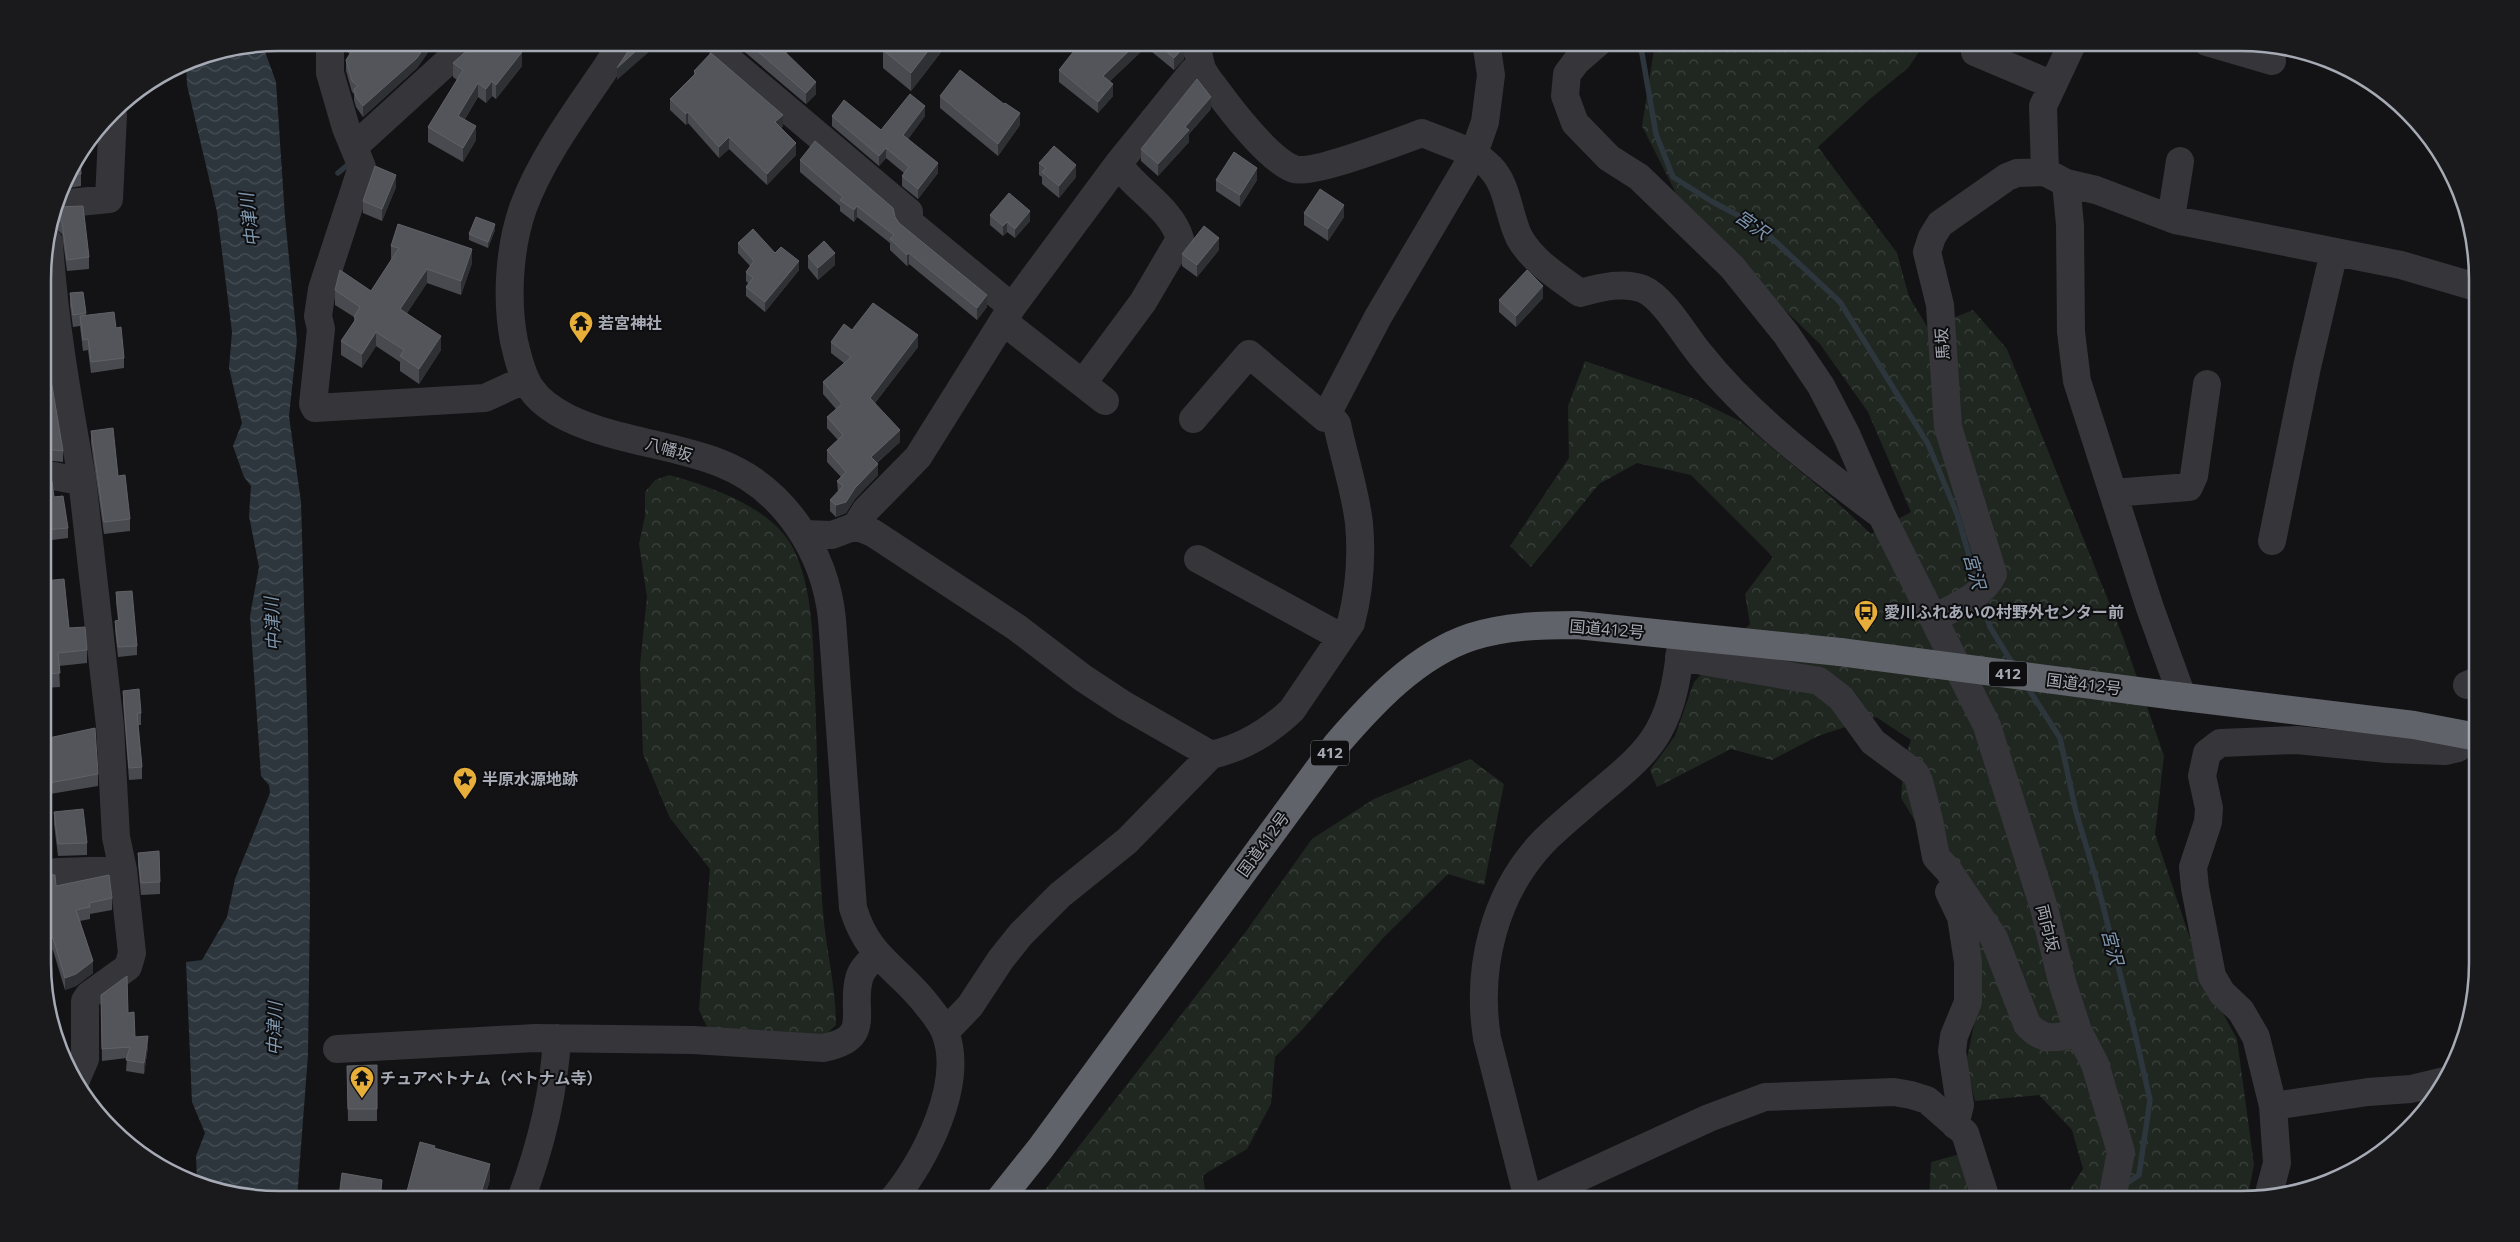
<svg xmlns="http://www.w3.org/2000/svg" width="2520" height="1242" font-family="'Open Sans','Noto Sans JP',sans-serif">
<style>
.forest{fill:url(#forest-crowns)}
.water{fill:url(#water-waves)}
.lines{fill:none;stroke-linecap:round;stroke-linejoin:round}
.stream{stroke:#2d363d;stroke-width:5.5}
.minor{stroke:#35353a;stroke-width:28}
.highway{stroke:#61636a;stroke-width:28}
.highway-bridge{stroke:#61636a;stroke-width:28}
.wall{fill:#494a50}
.shaded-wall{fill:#2f3034}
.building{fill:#53555a;stroke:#606268}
.labels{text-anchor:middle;stroke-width:4;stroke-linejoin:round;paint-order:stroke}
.shield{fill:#0e0e10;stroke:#787b83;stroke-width:1}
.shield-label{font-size:15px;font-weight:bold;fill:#a6aab4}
.poi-label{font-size:16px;font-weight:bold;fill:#a6aab4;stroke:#0e0e10;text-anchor:start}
.street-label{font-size:16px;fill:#a6aab4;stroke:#0e0e10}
.water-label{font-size:18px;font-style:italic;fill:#7e97ae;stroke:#0e0e10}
.rim{fill:none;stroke:#a6aab4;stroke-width:2.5}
</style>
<defs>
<pattern id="forest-crowns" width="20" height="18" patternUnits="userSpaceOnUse" patternTransform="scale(1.25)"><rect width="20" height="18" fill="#202721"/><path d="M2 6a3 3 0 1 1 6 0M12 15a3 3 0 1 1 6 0" fill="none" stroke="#3d443f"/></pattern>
<pattern id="water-waves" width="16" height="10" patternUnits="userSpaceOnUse" patternTransform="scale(1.25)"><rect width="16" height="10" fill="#2d363d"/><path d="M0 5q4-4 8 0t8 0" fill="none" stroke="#485057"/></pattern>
</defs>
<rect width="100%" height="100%" fill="#131315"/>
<path class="forest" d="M1655 43H1925L1908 68 1870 99 1818 147 1897 253 1909 297 1928 328 1973 310 2007 349 2123 637 2164 756 2155 834 2203 977 2237 1039 2254 1165 2247 1199H2064L2083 1169 2072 1130 2039 1095 1975 1101 1966 1063 1977 1011 1976 920 1901 798 1904 760 1911 740 1876 717 1818 736 1772 760 1731 749 1657 787 1650 770 1675 736 1694 682 1750 624 1745 594 1773 557 1691 475 1637 463 1599 484 1531 567 1510 546 1569 458 1568 406 1585 361 1695 399 1740 421 1831 497 1871 534 1911 512 1868 412 1820 344 1688 217 1642 126Z
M669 475C710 486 773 508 793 548 814 589 813 648 815 693 818 766 817 840 823 912 826 950 836 987 836 1025L824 1036 710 1033 699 1010 710 869 670 818 643 754 640 665 647 597 639 544 645 516V492L655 480Z
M1470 759 1504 784 1484 885 1448 874 1384 937 1301 1031 1275 1057 1271 1104 1247 1149 1203 1175 1206 1199H1038L1247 930 1312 839 1374 799Z
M1968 1152 1985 1199H1929L1931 1162Z"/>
<path class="water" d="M263 46 276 82 285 217 297 341 289 416 301 502 308 740 310 903 308 1055 297 1199H279L197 1180 196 1156 205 1133 192 1102 186 962 202 960 227 917 235 879 270 793 269 785 261 776 250 616 259 567 249 516 251 486 244 477 233 446 242 423 229 368 232 332 217 212 187 85 186 62Z"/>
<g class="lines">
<path class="stream" d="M1640 42 1656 134 1673 177 1711 201 1760 227 1840 302 1928 444 1957 514 1977 583
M338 173 352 161
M1982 599 1990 627 2014 666
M2026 685 2060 738 2076 812 2097 882 2134 1029 2150 1100 2139 1175 2124 1185"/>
<path class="minor" d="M330 42V73L346 128 362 167 322 289 318 316 321 329 313 404 315 408 485 398 524 380
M623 42C590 94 544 150 523 208 509 248 506 300 514 341 523 381 530 399 568 418 616 441 671 444 720 463 784 488 825 552 832 619L853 908C868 957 894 965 923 1000 931 1010 940 1020 945 1032 965 1083 925 1161 893 1199
M1190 42C1202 55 1197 54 1202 69 1205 75 1211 83 1215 88 1231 110 1269 160 1294 169 1312 175 1400 141 1422 133 1443 142 1474 150 1490 167 1508 185 1508 214 1519 237 1532 261 1558 277 1580 293 1599 288 1623 281 1643 289 1664 298 1685 336 1700 354 1750 417 1817 467 1881 515
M1599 42 1576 62 1567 74 1565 96 1575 123 1609 158 1639 177 1732 267 1786 334 1821 386 1847 436 1882 516 1987 726 2044 908 2063 985 2078 1031 2095 1064 2121 1152 2112 1199
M1978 42 1975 52 2053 85
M2207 42 2272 61
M723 55 909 212V222L1012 307
M355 146 469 42
M2045 172 2043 106 2073 42
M2066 183 2070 225 2071 332 2077 381 2150 608 2182 696
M59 204 109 199 113 115
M2171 218 2180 161
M1004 322 1105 401
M1083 383 1143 302 1180 239C1172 209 1136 190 1118 164
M1193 419 1249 354 1325 418
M43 474 69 479H82C68 400 54 322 49 242
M2113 493 2189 487 2194 476 2207 384
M805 534 832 535 856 526
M2272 541 2307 367 2334 252
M1198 559 1341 637
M1934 618C1955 607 1983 596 1993 574L1948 427 1940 305 1927 252 1932 237 1940 224 2007 177 2017 173 2045 172 2066 183 2096 190 2175 220 2401 265 2476 287
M1679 657 1819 681 1841 698 1873 742 1915 773 1919 781 1929 820 1936 857 1948 870 1994 938 2027 1024C2042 1042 2059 1039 2078 1031
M2467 685 2477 681
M1211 755C1242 748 1269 732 1292 710L1351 623C1359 592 1362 556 1359 523 1355 490 1344 457 1337 424L1332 418H1325L1378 317 1473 156 1485 122 1491 75 1486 42
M57 872 123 870
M1949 892 1961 917 1968 962V1002L1954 1036 1952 1051 1960 1105 1955 1125
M945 1032 970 1006 1001 959 1021 934 1060 895 1127 841 1211 755 1124 705 1083 678 1016 627 873 533 856 526 866 510 918 457 1012 307 1118 164 1193 71 1202 69
M337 1049 535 1038 693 1040 823 1048C874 1039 850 1011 859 979 861 969 870 962 877 954
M76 1080 85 1059V1001L89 995 128 967 132 953 123 870 116 837 110 726 82 479
M2273 1106 2368 1092 2411 1089 2444 1081
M2268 1197 2277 1163 2273 1106 2256 1037 2241 1011 2222 993 2212 976 2195 888 2193 867 2208 822 2209 808 2202 776 2207 753 2220 743 2297 740 2387 749 2445 751 2458 748 2459 734
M521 1199C541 1146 554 1095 557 1038
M1528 1199 1487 1038C1476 968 1494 893 1544 841 1558 827 1574 814 1589 801 1613 780 1642 760 1658 732 1675 702 1678 670 1682 637
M1532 1199 1709 1118 1765 1097 1894 1092 1911 1095 1927 1100 1965 1133 1986 1199"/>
<path class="highway" d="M2176 696 2414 725 2477 737
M1000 1199 1040 1149 1337 744C1373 702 1417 655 1471 637 1505 626 1542 625 1577 625L1840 652"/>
<path class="highway-bridge" d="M1840 652 2176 696"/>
</g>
<path class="wall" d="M345 42H429V51L417 68 363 117 356 107 354 100V94L352 92 346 71V60L350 54 346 51Z
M733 42H788V51L786 53 816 94 806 104Z
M889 42H949L911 91 883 68V50Z
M1095 42H1181L1184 59 1174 70 1146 47 1110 81 1113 96 1098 113 1059 82V70Z
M477 48 522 66 496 99 492 96 486 103 478 97 465 119 476 140 463 162 428 142V127L457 80 453 77V63Z
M694 71 783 126 781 128 796 155 767 185 729 149 719 158 688 123 686 125 670 110V99L694 75Z
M940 96 1020 125 998 156 940 108Z
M1211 109 1189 134V142L1158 176 1141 161V149Z
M832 116 881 130 925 116 908 139 938 173 918 199 902 186V176L904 173 886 158 879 166 832 126Z
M93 141V149H86Z
M800 160 895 217 899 223 987 307 977 320 909 264 907 266 890 250V243L857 217 854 222 840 211V206L800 172Z
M1039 163 1076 177 1059 198 1042 184V177L1039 175Z
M67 174H81V186L63 189Z
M1216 180H1257L1240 207 1216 191Z
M396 187 382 221 363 213V201Z
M58 207 89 257V269L67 271 62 234 55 228 53 227Z
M1304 213 1344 217 1328 241 1304 225Z
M990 215 1030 221 1015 238 1007 232 1003 236 990 225Z
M495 230 488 248 469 240V234Z
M738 243 775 253 799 270 765 312 746 296V287L748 283 746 281V272L750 266 738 253Z
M391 246 472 263 461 295 427 283 407 313 441 350 419 384 400 371V362L376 346 362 368 341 355V341L354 322V317L335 305V290L371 291 391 260Z
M1219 250 1197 277 1182 266V254Z
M808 256 835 265 818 280 808 268Z
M83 292 86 315 116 328 124 358V368L91 373 88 350 83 351 80 326 73 327 70 305V293Z
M1543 298 1516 327 1499 312V300Z
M852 330 918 347 875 403 900 442 877 463 878 475 855 499 846 513 836 517 830 511V500L838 492 837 481 841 477 827 462V450L838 440 827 428V417L836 409 823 394V382L844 363 831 353V342Z
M43 363 63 451V462L43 460Z
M91 431 118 476 130 519V531L104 534 91 443Z
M43 478 54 497 68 528V538L44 541Z
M44 581 69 628 87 650V663L59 666 60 687 44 688Z
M116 592 137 646V655L118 657 115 630V621L118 620 116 602Z
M123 691 141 713V725H138L142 767V779L129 780 123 703Z
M44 739 98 774V786L44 795Z
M54 812 87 843V855L58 856 54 824Z
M138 853 160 882V894L141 895 138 865Z
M44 868 56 886 112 898V910L90 914V919L80 921 93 973 76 986 65 990 53 950 49 951 44 934Z
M101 995 128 1013 135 1037 148 1047 144 1074 126 1071 127 1058 102 1061Z
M377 1065V1121H348L347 1066Z
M435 1148 490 1180 484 1199H406V1195Z
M382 1189 381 1199H339V1197Z"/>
<path class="shaded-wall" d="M428 42H429V51L417 68 363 117V106Z
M646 42H658V44L617 80V68Z
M785 42H788V51L781 60V48Z
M935 42H949L911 91V73Z
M1138 42H1146V47L1103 88V76Z
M1184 47V59L1174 70V58Z
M522 52V66L496 99V85Z
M492 81V96L486 103V89Z
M816 82V94L806 104V93Z
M478 83V97L458 130V116Z
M1113 84V96L1098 113V102Z
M1211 97V109L1189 134V142L1158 176V164L1185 127Z
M925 106V116L903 146V135Z
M688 112V123L686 125V114Z
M1020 113V125L998 156V144Z
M783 115V126L775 133V122Z
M476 126V140L463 162V148Z
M729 137V149L719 158V147Z
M796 143V155L767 185V174Z
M886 148V158L879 166V156Z
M938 163V173L918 199V189Z
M1076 165V177L1059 198V186Z
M1257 168V180L1240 207V195Z
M396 175V187L382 221V209Z
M1344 205V217L1328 241V229Z
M857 206V217L854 222V210Z
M1030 211V221L1015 238V229Z
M1007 222V232L1003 236V226Z
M495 224V230L488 248V242Z
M1219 238V250L1197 277V265Z
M472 249V263L461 295V281Z
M835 253V265L818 280V268Z
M909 253V264L907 266V255Z
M799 261V270L765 312V302Z
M427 269V283L400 323V309Z
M1543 286V298L1516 327V316Z
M987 295V307L977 320V308Z
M376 332V346L362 368V354Z
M918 335V347L870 409V398Z
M441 336V350L419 384V369Z
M900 430V442L871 468V457Z
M878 464V475L855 499 846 513 836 517V505Z
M53 938V950L49 951V939Z
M93 961V973L76 986 65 990V978Z
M148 1036V1047L144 1074V1063Z
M490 1164V1180L484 1199H479Z
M382 1180V1189L381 1199H380Z"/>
<path class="building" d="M349 42H428L417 58 363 106 356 97 354 89 358 86 352 81 346 60 355 46Z
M482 42H510L522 52 496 85 492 81 486 89 478 83 458 116 476 126 463 148 428 127 463 70 453 63 473 45 477 48Z
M634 42H646L617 68Z
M747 42H785L781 48 816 82 806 93Z
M889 42H935L911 73 883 50Z
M1081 42H1086L1091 46 1095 42H1138L1103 76 1113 84 1098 102 1059 70Z
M1155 42H1181L1184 47 1174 58Z
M711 53 783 115 775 122 796 143 767 174 729 137 719 147 688 112 686 114 670 99 696 73 694 71Z
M960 70 1004 104 1005 103 1020 113 998 144 940 96Z
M1197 79 1211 97 1185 127 1189 130 1158 164 1141 149Z
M910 94 925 106 903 135 938 163 918 189 902 176 909 167 886 148 879 156 832 116 844 100 881 130Z
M815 141 893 208 895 217 899 223 987 295 977 308 909 253 907 255 890 239 894 235 857 206 854 210 840 200 843 197 800 160Z
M1054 146 1076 165 1059 186 1042 172 1046 168 1039 163Z
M1234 152 1257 168 1240 195 1216 180Z
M80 157 81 174 66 177 67 174Z
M375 166 396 175 382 209 363 201Z
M1320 189 1344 205 1328 229 1304 213Z
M1009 193 1030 211 1015 229 1007 222 1003 226 990 215Z
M83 206 89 257 67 260 62 222 56 216 58 207Z
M476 217 495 224 488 242 469 234Z
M398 224 472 249 461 281 427 269 400 309 441 336 419 369 400 356 404 350 376 332 362 354 341 341 356 319 354 317 360 307 335 290 340 270 371 291 399 248 391 246Z
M1204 226 1219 238 1197 265 1182 254Z
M753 229 775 253 781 247 799 261 765 302 746 287 753 278 746 272 754 261 738 243Z
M824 241 835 253 818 268 808 256Z
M1527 270 1543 286 1516 316 1499 300Z
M83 292 86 313 73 315 70 293Z
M873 303 918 335 870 398 900 430 871 457 878 464 855 488 846 502 836 505 830 500 843 486 837 481 846 472 827 450 843 435 827 417 842 404 823 382 851 357 831 342 844 324 852 330Z
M114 312 116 328 121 327 124 358 91 362 88 339 83 340 80 316Z
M48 362 63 451 43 449V363Z
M113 428 118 476 125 475 130 519 104 522 91 431Z
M43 478 52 481 54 497 63 496 68 528 44 530Z
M64 579 69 628 85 627 87 650 58 653 60 673 44 674V581Z
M132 591 137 646 118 647 115 621 119 620 116 592Z
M139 689 141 713H137L142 767 129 768 123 691Z
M95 728 98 774 44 784V739Z
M83 809 87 843 58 844 54 812Z
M159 851 160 882 141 883 138 853Z
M44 868 49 874 55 875 56 886 109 875 112 898 89 903 90 907 76 910 93 961 76 974 65 978 53 938 49 939 44 922Z
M127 976 128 1013 134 1012 135 1037 148 1036 144 1063 126 1060 130 1047 102 1049 101 995Z
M377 1065V1109H348L347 1066Z
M420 1142 435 1146 434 1148 490 1164 479 1199H423L406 1195Z
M342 1173 382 1180 380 1199H353L339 1197Z"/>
<defs>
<symbol id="temple-pin" viewBox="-11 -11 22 30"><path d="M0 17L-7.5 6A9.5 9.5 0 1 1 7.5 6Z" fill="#e7ae3a" stroke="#0e0e10"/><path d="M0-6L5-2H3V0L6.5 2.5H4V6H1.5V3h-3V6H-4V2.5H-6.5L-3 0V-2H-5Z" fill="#111"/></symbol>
<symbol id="bus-pin" viewBox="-11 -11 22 30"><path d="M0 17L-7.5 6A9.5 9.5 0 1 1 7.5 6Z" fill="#e7ae3a" stroke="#0e0e10"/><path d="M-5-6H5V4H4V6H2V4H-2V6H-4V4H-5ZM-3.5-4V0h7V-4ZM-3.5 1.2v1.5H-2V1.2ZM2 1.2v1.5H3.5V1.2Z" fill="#111"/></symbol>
<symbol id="sight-pin" viewBox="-11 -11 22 30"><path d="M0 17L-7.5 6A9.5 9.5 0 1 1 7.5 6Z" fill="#e7ae3a" stroke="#0e0e10"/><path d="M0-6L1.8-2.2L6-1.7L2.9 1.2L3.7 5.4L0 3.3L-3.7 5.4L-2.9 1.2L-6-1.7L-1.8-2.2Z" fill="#111"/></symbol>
</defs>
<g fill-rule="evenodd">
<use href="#temple-pin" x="567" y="309" width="28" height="38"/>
<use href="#bus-pin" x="1852" y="598" width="28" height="38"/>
<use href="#sight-pin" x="451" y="765" width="28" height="38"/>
<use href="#temple-pin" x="348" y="1064" width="28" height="38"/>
</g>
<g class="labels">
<g class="shield">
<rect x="1989" y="661.5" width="38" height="25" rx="4"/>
<rect x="1311" y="740.5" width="38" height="25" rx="4"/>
</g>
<g class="shield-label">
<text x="2008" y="679">412</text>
<text x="1330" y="758">412</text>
</g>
<g class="poi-label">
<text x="598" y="329">若宮神社</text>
<text x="1884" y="618">愛川ふれあいの村野外センター前</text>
<text x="482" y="785">半原水源地跡</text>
<text x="380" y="1084">チュアベトナム（ベトナム寺）</text>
</g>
<g class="street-label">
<text transform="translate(1942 344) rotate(-94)" y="6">馬坂</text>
<text transform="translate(669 449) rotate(16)" y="6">八幡坂</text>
<text transform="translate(1607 629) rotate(5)" y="6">国道412号</text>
<text transform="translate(2084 684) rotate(7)" y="6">国道412号</text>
<text transform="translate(1263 844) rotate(-54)" y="6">国道412号</text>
<text transform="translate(2048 928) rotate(76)" y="6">両向坂</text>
</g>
<g class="water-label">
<text transform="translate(250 220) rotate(-97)" y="6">中津川</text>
<text transform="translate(1752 225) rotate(35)" y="6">宮沢</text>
<text transform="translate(1974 571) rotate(74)" y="6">宮沢</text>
<text transform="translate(273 624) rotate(-93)" y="6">中津川</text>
<text transform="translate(2112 947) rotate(75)" y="6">宮沢</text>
<text transform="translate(275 1029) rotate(-89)" y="6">中津川</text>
</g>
</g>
<path d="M0 0H2520V1242H0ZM279 51H2241A228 228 0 0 1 2469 279V963A228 228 0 0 1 2241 1191H279A228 228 0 0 1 51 963V279A228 228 0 0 1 279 51Z" fill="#1a1a1d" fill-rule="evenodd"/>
<path class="rim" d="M279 51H2241A228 228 0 0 1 2469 279V963A228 228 0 0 1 2241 1191H279A228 228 0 0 1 51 963V279A228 228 0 0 1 279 51Z"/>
</svg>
